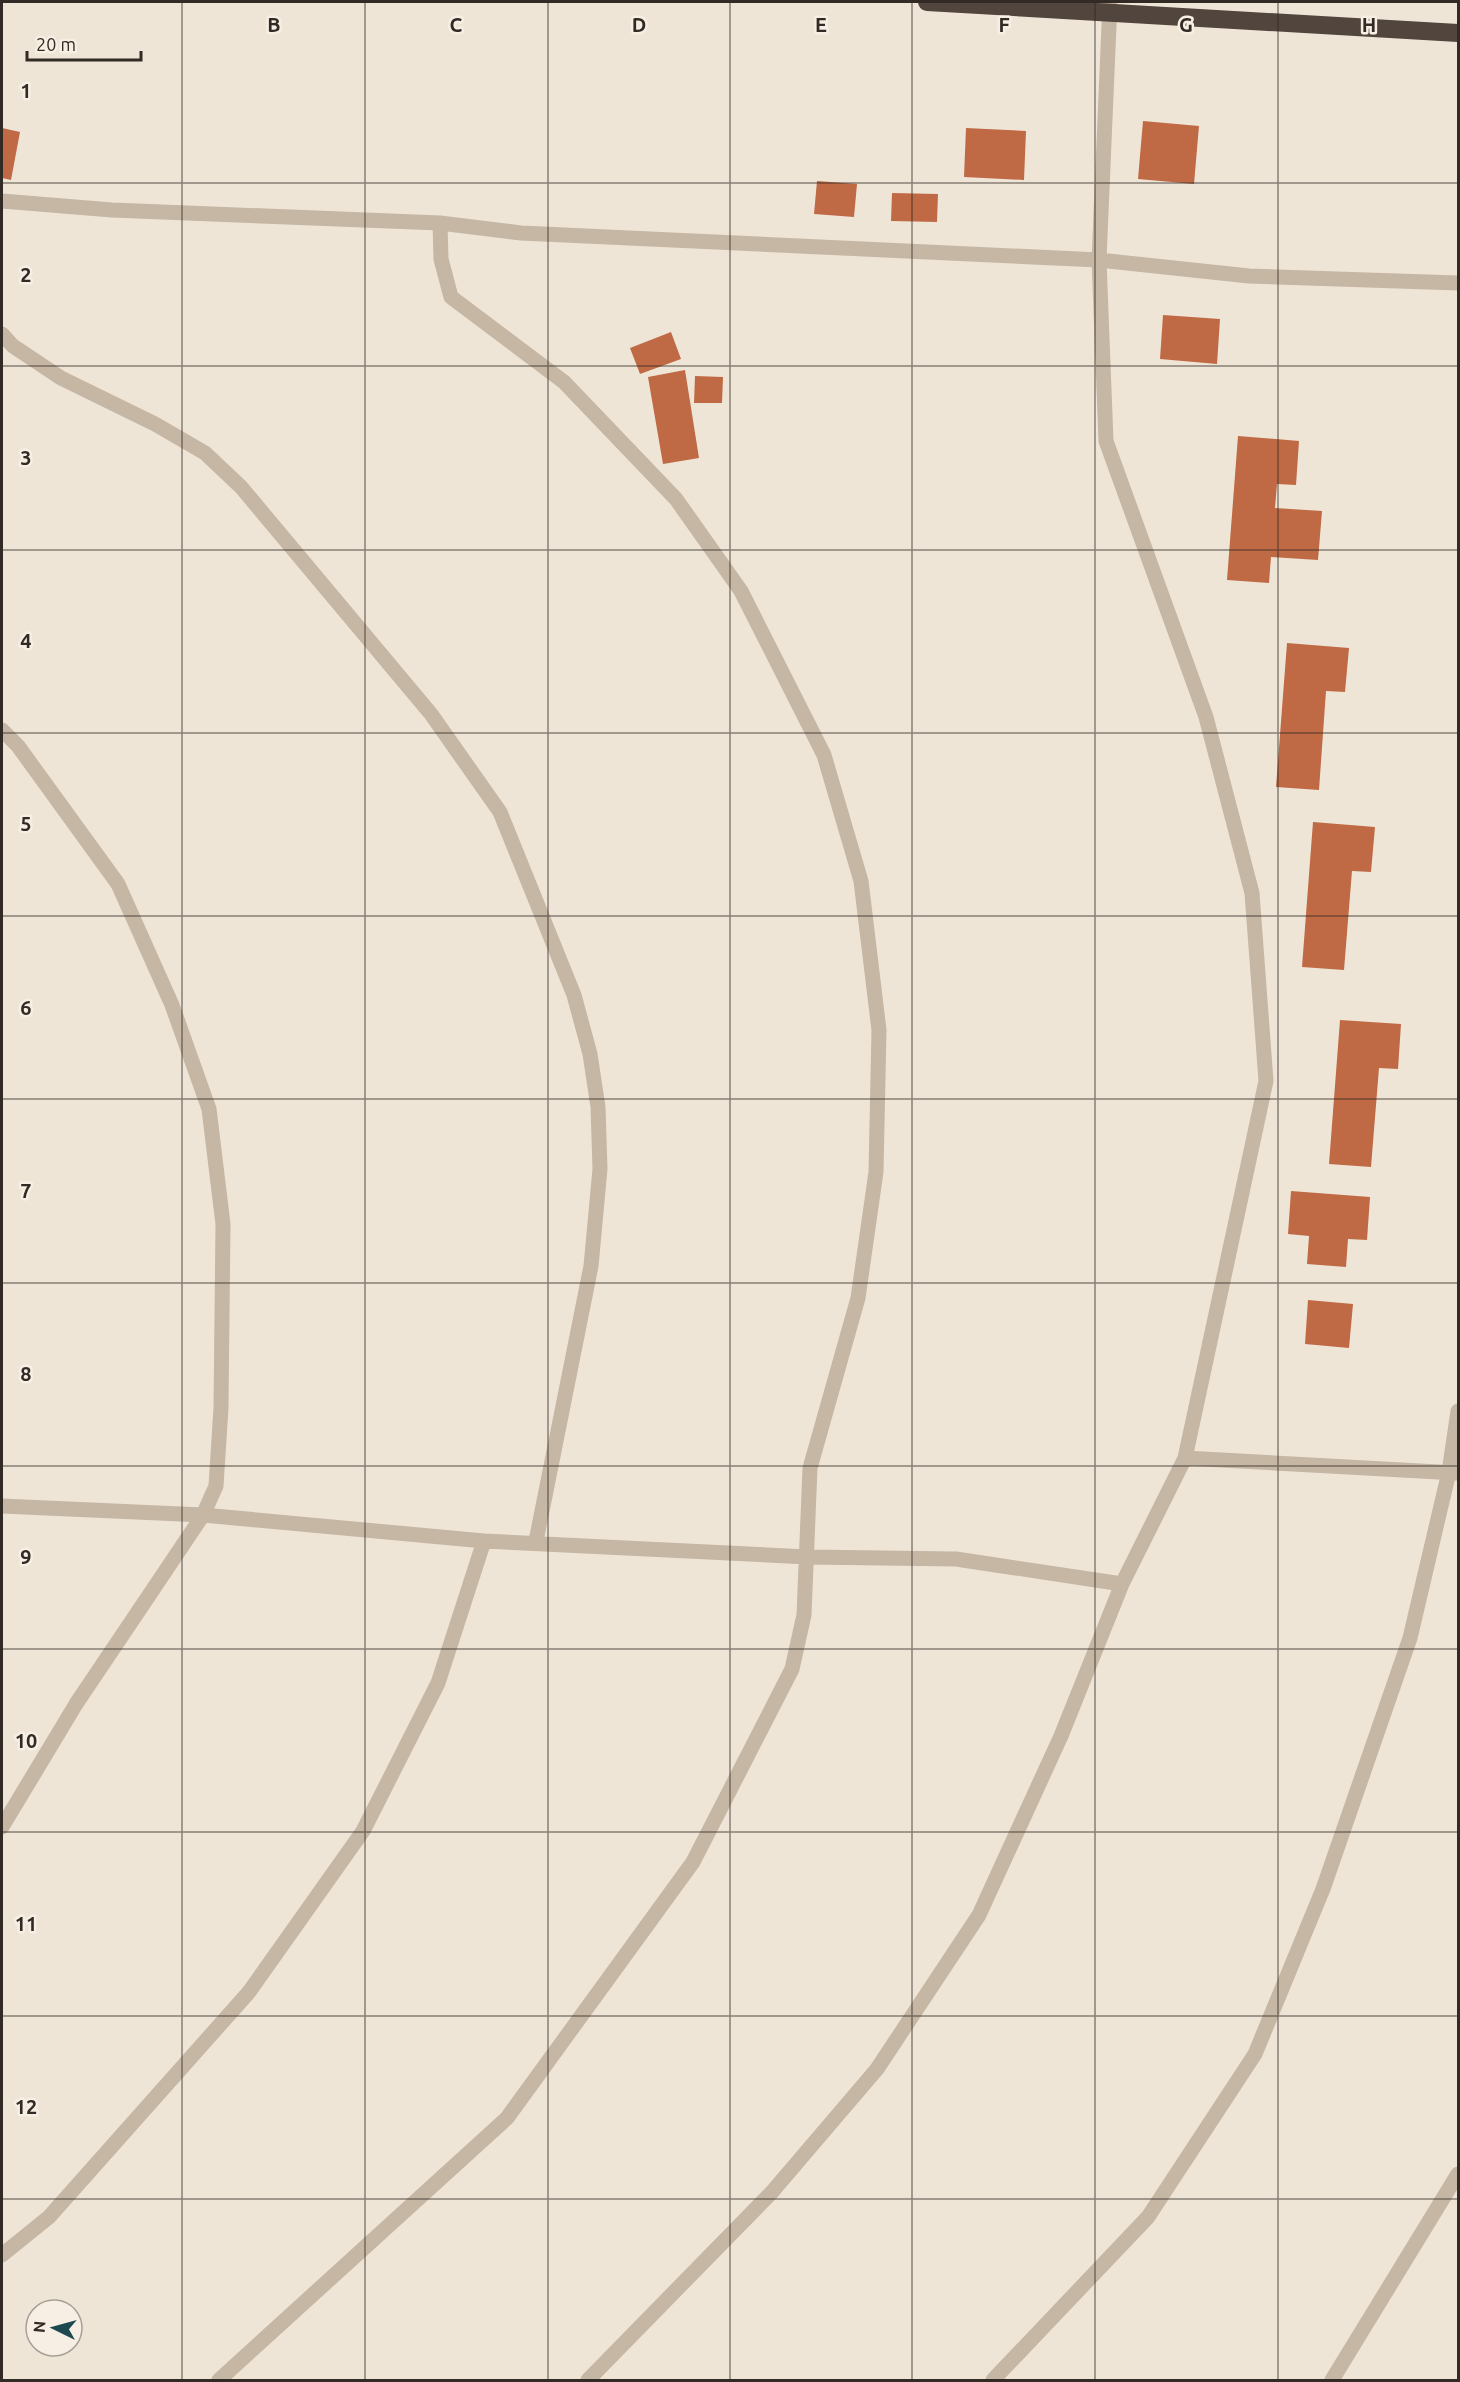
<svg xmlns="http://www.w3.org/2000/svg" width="1460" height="2382" font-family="Ubuntu,sans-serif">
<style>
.building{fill:#bf6a45}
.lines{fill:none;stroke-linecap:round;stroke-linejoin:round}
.minor{stroke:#c6b6a4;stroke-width:15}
.highway{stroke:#52453d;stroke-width:18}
.grid{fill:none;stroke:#322a25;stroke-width:1.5;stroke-opacity:0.55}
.grid-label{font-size:20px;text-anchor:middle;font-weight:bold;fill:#322a25;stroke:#f7efe3;stroke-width:5;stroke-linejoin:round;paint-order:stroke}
</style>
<rect width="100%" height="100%" fill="#efe5d7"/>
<path class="building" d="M1143 121 1199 126 1194 184 1138 179Z
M2 128 20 132 11 180 2 178Z
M966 128 1026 131 1024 180 964 177Z
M817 181 857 184 854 217 814 214Z
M892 193 938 194 937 222 891 221Z
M1163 315 1220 319 1217 364 1160 359Z
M671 332 681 359 640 374 630 348Z
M685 370 699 458 663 464 648 377Z
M695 376 723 377 722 403H694Z
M1238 436 1299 441 1296 485 1277 484 1275 508 1322 511 1318 560 1271 557 1269 583 1227 580Z
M1287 643 1349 648 1345 692 1326 691 1319 790 1276 787Z
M1313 822 1375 827 1371 872 1352 871 1344 970 1302 967Z
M1340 1020 1401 1024 1398 1069 1379 1068 1371 1167 1329 1164Z
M1291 1191 1370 1197 1367 1240 1348 1239 1346 1267 1307 1264 1309 1236 1288 1234Z
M1308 1300 1353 1304 1349 1348 1305 1344Z"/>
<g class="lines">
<path class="minor" d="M2 201 112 210 440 223 521 233 1099 260 1249 276 1458 283
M2 334 13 346 61 378 155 424 205 453 241 487 431 714 500 812 574 995 590 1054 598 1107 600 1169 591 1266 536 1541
M2 730 18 746 118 884 172 1005 209 1109 223 1224 221 1408 216 1486 203 1515 76 1704 2 1827
M1185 1458 1457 1473
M2 1506 203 1515 484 1541 808 1557 956 1559 1122 1584
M2 2255 49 2217 249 1992 363 1831 438 1683 484 1541
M219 2380 507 2118 693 1862 792 1669 804 1615 810 1468 858 1298 876 1172 879 1030 861 881 824 755 741 591 676 499 564 382 451 297 441 259 440 223
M588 2380 772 2192 877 2069 979 1915 1061 1736 1122 1584 1185 1458 1266 1081 1252 893 1206 717 1106 441 1099 260 1110 2
M993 2380 1148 2217 1255 2054 1323 1889 1410 1638 1449 1472 1458 1411
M1332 2380 1458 2174"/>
<path class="highway" d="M927 2 1458 33"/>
</g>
<path class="grid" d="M182 2V2380M365 2V2380M548 2V2380M730 2V2380M912 2V2380M1095 2V2380M1278 2V2380M2 183H1458M2 366H1458M2 550H1458M2 733H1458M2 916H1458M2 1099H1458M2 1283H1458M2 1466H1458M2 1649H1458M2 1832H1458M2 2016H1458M2 2199H1458"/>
<g class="grid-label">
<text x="274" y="32">B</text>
<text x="456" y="32">C</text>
<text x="639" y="32">D</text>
<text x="821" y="32">E</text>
<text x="1004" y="32">F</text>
<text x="1186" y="32">G</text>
<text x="1369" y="32">H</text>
<text x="26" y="98">1</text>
<text x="26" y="282">2</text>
<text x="26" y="465">3</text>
<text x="26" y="648">4</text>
<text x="26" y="831">5</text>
<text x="26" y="1015">6</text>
<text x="26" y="1198">7</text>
<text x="26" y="1381">8</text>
<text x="26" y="1564">9</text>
<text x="26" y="1748">10</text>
<text x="26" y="1931">11</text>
<text x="26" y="2114">12</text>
</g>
<rect width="1460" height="2382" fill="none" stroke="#322a25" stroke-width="6"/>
<g transform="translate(54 2328) rotate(275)"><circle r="28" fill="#f7efe3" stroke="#a8a097" stroke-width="1.5"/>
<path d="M0-4.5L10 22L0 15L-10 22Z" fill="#1d4a51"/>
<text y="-9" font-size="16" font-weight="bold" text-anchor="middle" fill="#322a25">N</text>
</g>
<path d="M27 51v9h114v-9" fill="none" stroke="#322a25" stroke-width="3"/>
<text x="36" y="51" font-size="18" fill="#322a25" stroke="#f7efe3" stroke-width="4.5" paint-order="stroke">20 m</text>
</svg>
